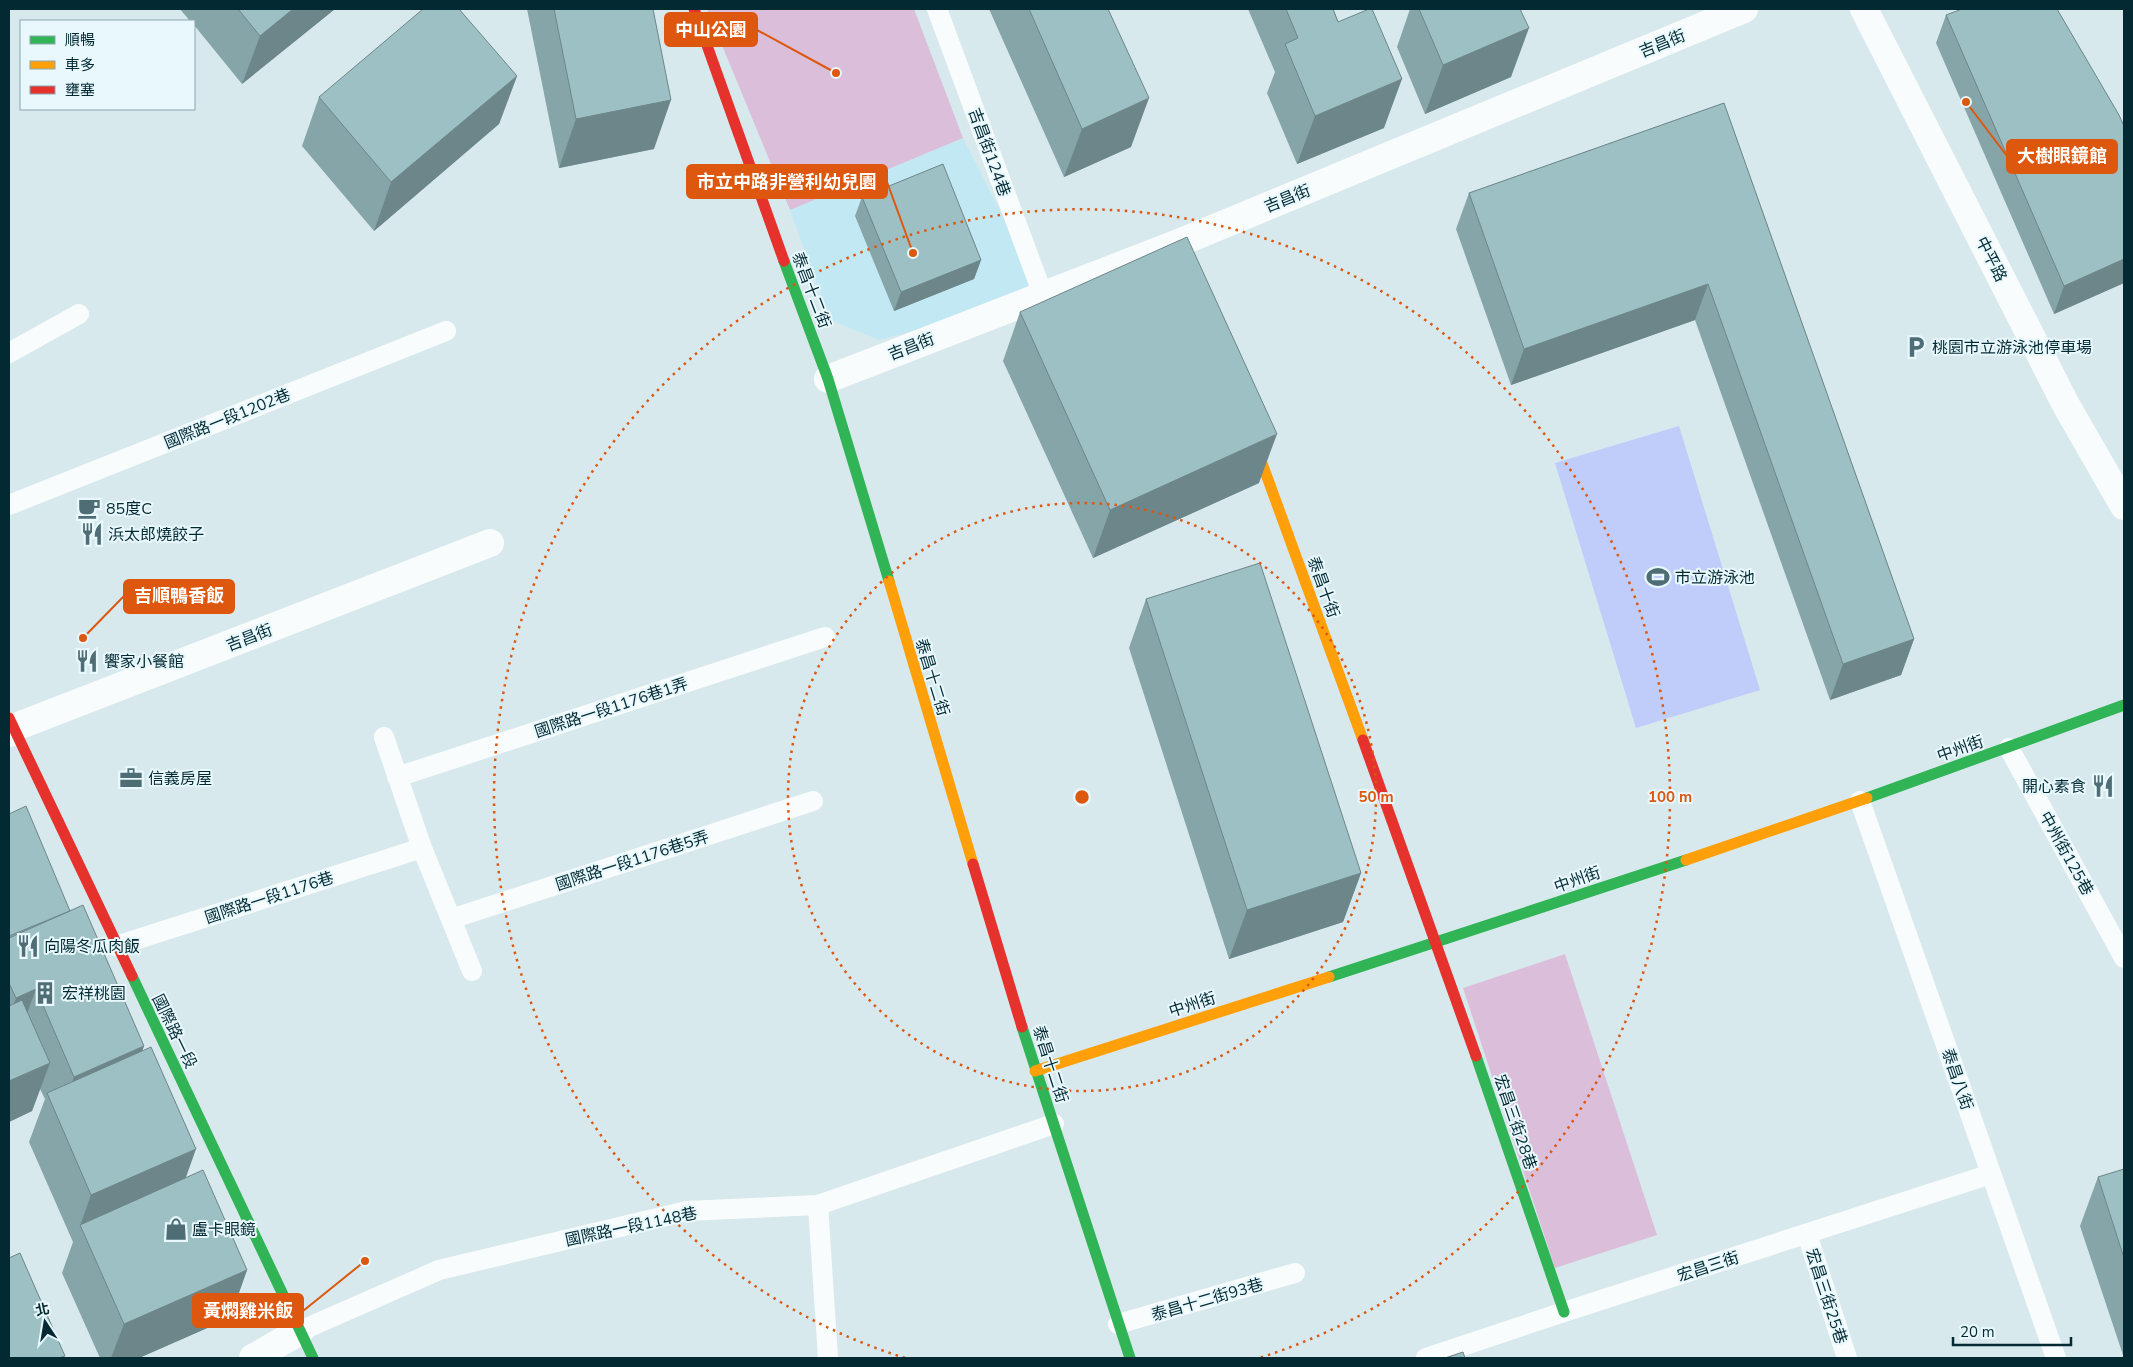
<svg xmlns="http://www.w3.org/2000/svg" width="2133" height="1367" font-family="'Nunito Sans','Noto Sans TC',sans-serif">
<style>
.built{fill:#c2e8f3}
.green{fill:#dbbfda}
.water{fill:#c0ccf9}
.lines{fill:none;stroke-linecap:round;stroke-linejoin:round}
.lane{stroke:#f9fcfc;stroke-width:20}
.street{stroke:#f9fcfc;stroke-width:28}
.fast{stroke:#30b455;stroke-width:11}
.slow{stroke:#ff9f0a;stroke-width:11}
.jam{stroke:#e5322d;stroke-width:11}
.wall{fill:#86a5a9}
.shaded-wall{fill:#6d8689}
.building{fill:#9cc0c4;stroke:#6d8689}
.ring{fill:none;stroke:#dd570e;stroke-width:2.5;stroke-dasharray:2.5 5}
.labels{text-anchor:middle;stroke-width:4;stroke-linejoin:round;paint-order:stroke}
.street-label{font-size:16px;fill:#032a33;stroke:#e8f8fd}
.poi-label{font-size:16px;fill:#032a33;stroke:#e8f8fd;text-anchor:start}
.centre{fill:#dd570e;stroke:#e8f8fd;stroke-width:2.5}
.ring-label{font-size:15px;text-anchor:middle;font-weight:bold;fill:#dd570e;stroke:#e8f8fd;stroke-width:4;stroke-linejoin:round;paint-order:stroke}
.leader{fill:none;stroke:#dd570e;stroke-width:2}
.callout-dot{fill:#dd570e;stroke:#e8f8fd;stroke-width:2}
.callout{fill:#dd570e;stroke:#dd570e;stroke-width:2}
.callout-label{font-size:18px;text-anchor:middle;font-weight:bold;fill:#fff}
</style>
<rect width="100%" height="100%" fill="#d8e9ee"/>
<path class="built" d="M963 138 1043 295 879 340 830 320 790 210Z"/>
<path class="green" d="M707 9H914L963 138 790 210Z
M1565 954 1657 1235 1555 1268 1463 988Z"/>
<path class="water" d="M1679 426 1760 690 1636 728 1555 463Z"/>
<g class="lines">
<path class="lane" d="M937 9 1043 295
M9 353 79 314
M9 505 446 331
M384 737 422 848 472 971
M2009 748 2124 958
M397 777 825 637
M1860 801 2056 1358
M451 919 813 801
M116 946 422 848
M818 1205 828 1358
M1807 1234 1847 1358
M1118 1324 1295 1273
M300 1331 439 1270 687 1211 818 1205 1054 1124
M1426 1358 1564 1312 1991 1174"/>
<path class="street" d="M1864 9 2066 405 2124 506
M828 379 1181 242 1744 9
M9 733 13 728 490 543
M253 1358 300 1331"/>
<path class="fast" d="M784 261 828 379 889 581
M1867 798 2124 705
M132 976 313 1358
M1329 977 1686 860
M1022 1027 1130 1358
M1476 1056 1564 1312"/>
<path class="slow" d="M1251 433 1363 740
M889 581 973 864
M1686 860 1867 798
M1035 1071 1329 977"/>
<path class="jam" d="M694 9 784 261
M9 718 132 976
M1363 740 1476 1056
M973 864 1022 1027"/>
</g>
<path class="wall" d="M180 9H335L242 84 194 25V21H190Z
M527 9H653L654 149 559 168Z
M989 9H1108L1131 147 1064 177Z
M1248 9H1333L1384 128 1297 164 1267 93 1275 72Z
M1410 9H1520L1511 77 1425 114 1397 47Z
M1946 15 2124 126V283L2054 314 1936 43Z
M517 76 499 124 374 231 302 146 319 97Z
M1724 103 1914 639 1901 675 1830 700 1695 320 1511 385 1456 229 1469 193Z
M862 197 981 260 974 279 894 311 855 216Z
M1020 312 1259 483 1093 558 1003 361Z
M1146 599 1361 873 1343 922 1229 959 1129 648Z
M9 814 70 911 144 1046 142 1051 186 1178 247 1270 230 1318 139 1358H100L62 1273 73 1242 29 1142 45 1099 40 1089 32 1111 9 1122Z
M2124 1169V1358L2080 1226 2098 1177Z"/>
<path class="shaded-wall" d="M293 9H335L242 84 260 36Z
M1529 28 1511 77 1425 114 1443 65Z
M517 76 499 124 374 231 391 182Z
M1402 79 1384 128 1297 164 1315 116Z
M1149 98 1131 147 1064 177 1082 129Z
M671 100 654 149 559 168 576 119Z
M2124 259V283L2054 314 2064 286Z
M981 260 974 279 894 311 901 292Z
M1708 284 1695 320 1511 385 1524 349Z
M1277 434 1259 483 1093 558 1110 510Z
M1914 639 1901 675 1830 700 1843 664Z
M1361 873 1343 922 1229 959 1247 910Z
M36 989 18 1038 9 1017 16 998Z
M144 1046 126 1095 58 1120 74 1077Z
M50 1063 32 1111 9 1122V1081Z
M196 1149 179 1197 80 1226 91 1195Z
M247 1270 230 1318 139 1358H111L124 1324Z"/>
<path class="building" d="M238 9H293L260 36Z
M423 9H459L517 76 391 182 319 97Z
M554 9H653L671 100 576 119Z
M1029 9H1108L1149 98 1082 129Z
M1286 9H1333L1338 22 1369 9H1372L1402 79 1315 116 1285 44 1298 38Z
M1419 9H1520L1529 28 1443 65Z
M1962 9H2057L2119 115 2124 126V259L2064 286 1946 15Z
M1724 103 1914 639 1843 664 1708 284 1524 349 1469 193Z
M943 164 981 260 901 292 862 197Z
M1187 237 1277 434 1110 510 1020 312Z
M1260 563 1361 873 1247 910 1146 599Z
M26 806 70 911 9 936V814Z
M83 905 144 1046 74 1077 36 989 16 998 9 983V938Z
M22 1000 50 1063 9 1081V1006Z
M151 1047 196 1149 91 1195 47 1093Z
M2124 1169V1258L2098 1177Z
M203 1170 247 1270 124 1324 80 1225Z
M20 1253 65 1356 59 1358H9V1258Z
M1463 1352 1465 1358H1445Z"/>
<g class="ring">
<circle cx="1082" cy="797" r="294"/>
<path d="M905 1358A588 588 0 1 1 1259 1358"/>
</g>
<defs>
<symbol id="parking-bare" viewBox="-9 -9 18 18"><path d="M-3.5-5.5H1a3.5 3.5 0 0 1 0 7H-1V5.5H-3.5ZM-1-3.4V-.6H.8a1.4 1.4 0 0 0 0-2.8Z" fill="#4e6d74" stroke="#e8f8fd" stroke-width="2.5" paint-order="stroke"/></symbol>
<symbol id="cafe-bare" viewBox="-9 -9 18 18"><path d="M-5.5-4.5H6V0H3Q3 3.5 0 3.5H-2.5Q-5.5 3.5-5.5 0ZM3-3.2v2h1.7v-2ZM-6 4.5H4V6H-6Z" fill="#4e6d74" stroke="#e8f8fd" stroke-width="2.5" paint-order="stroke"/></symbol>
<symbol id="restaurant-bare" viewBox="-9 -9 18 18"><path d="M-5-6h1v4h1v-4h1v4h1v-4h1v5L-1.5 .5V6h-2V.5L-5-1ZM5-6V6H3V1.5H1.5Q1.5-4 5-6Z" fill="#4e6d74" stroke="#e8f8fd" stroke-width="2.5" paint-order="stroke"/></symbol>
<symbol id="stadium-bare" viewBox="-9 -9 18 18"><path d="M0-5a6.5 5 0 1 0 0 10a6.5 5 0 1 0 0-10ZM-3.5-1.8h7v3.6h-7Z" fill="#4e6d74" stroke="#e8f8fd" stroke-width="2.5" paint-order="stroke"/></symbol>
<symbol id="office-bare" viewBox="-9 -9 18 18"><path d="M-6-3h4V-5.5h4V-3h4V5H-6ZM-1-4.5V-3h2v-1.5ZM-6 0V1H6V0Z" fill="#4e6d74" stroke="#e8f8fd" stroke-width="2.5" paint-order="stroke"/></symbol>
<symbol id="building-bare" viewBox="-9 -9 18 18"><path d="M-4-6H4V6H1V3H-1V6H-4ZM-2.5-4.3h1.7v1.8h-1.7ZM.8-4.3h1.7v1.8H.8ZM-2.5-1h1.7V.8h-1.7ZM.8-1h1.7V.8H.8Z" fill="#4e6d74" stroke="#e8f8fd" stroke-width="2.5" paint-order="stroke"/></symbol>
<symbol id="shop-bare" viewBox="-9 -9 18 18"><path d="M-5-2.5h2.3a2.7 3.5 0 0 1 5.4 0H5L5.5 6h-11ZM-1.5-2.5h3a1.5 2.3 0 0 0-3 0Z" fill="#4e6d74" stroke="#e8f8fd" stroke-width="2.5" paint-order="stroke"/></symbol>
</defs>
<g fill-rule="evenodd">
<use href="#parking-bare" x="1900" y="331" width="32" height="32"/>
<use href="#cafe-bare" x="73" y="492" width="32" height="32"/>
<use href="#restaurant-bare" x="76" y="518" width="32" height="32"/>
<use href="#stadium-bare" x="1642" y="561" width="32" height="32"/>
<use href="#restaurant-bare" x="71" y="645" width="32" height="32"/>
<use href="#office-bare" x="115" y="762" width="32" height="32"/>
<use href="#restaurant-bare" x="2087" y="770" width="32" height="32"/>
<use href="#restaurant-bare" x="12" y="930" width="32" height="32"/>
<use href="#building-bare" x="29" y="977" width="32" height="32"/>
<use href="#shop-bare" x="160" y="1213" width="32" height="32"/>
</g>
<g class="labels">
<g class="street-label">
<text transform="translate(1662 43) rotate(-22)" y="6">吉昌街</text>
<text transform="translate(990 152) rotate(70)" y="6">吉昌街124巷</text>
<text transform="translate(1287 198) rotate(-22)" y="6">吉昌街</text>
<text transform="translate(1992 259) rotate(63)" y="6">中平路</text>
<text transform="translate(812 290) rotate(69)" y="6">泰昌十二街</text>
<text transform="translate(911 346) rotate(-21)" y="6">吉昌街</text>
<text transform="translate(227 418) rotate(-22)" y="6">國際路一段1202巷</text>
<text transform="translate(1324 587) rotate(70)" y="6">泰昌十街</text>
<text transform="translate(249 637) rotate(-21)" y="6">吉昌街</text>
<text transform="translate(933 677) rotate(73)" y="6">泰昌十二街</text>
<text transform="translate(611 707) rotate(-18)" y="6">國際路一段1176巷1弄</text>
<text transform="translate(1960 748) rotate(-19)" y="6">中州街</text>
<text transform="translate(2067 853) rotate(61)" y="6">中州街125巷</text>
<text transform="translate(632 860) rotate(-18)" y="6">國際路一段1176巷5弄</text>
<text transform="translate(1577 879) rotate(-19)" y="6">中州街</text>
<text transform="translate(269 897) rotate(-18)" y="6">國際路一段1176巷</text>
<text transform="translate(1192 1004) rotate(-18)" y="6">中州街</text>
<text transform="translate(175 1031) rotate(64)" y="6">國際路一段</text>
<text transform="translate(1051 1064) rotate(72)" y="6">泰昌十二街</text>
<text transform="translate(1958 1079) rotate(71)" y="6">泰昌八街</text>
<text transform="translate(1516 1122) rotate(71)" y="6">宏昌三街28巷</text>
<text transform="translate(631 1226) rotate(-12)" y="6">國際路一段1148巷</text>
<text transform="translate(1708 1266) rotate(-18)" y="6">宏昌三街</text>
<text transform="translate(1827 1296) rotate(72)" y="6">宏昌三街25巷</text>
<text transform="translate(1207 1299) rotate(-16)" y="6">泰昌十二街93巷</text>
</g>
<g class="poi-label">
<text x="1932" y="353">桃園市立游泳池停車場</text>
<text x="106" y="514">85度C</text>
<text x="108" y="540">浜太郎燒餃子</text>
<text x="1675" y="583">市立游泳池</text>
<text x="104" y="667">饗家小餐館</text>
<text x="148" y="784">信義房屋</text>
<text x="2086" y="792" text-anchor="end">開心素食</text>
<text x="44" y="952">向陽冬瓜肉飯</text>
<text x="62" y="999">宏祥桃園</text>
<text x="192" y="1235">盧卡眼鏡</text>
</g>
</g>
<circle cx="1082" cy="797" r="8" class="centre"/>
<g class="ring-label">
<text x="1376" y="802">50 m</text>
<text x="1670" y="802">100 m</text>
</g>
<path class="leader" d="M836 73L757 30M1966 102L2007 156M913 253L887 182M83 638L124 596M365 1261L303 1311"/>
<g class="callout-dot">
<circle cx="836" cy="73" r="5"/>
<circle cx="1966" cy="102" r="5"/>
<circle cx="913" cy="253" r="5"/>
<circle cx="83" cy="638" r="5"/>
<circle cx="365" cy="1261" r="5"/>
</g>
<g class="callout">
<rect x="665" y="13" width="92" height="33" rx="5"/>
<rect x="2007" y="140" width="110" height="33" rx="5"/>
<rect x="687" y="165" width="200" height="33" rx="5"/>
<rect x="124" y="580" width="110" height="33" rx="5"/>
<rect x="193" y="1294" width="110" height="33" rx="5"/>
</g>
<g class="callout-label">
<text x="711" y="36">中山公園</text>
<text x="2062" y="162">大樹眼鏡館</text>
<text x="787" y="188">市立中路非營利幼兒園</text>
<text x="179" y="602">吉順鴨香飯</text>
<text x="248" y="1317">黃燜雞米飯</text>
</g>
<rect width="2133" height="1367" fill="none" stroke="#032a33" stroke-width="20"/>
<rect x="20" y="20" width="175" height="90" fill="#e8f8fd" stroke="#8ca6ac"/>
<rect x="30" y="36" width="25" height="8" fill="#30b455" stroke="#8ca6ac"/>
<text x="65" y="45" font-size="15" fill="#032a33">順暢</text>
<rect x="30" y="61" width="25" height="8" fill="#ff9f0a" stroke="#8ca6ac"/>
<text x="65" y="70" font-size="15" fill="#032a33">車多</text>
<rect x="30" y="86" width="25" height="8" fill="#e5322d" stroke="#8ca6ac"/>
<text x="65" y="95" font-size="15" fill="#032a33">壅塞</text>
<g transform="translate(45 1322) rotate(348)" stroke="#e8f8fd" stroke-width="4" paint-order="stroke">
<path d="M0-4L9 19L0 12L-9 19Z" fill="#032a33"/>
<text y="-8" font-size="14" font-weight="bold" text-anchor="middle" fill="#032a33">北</text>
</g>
<path d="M1953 1337v8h118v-8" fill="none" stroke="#032a33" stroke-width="2.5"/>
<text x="1960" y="1337" font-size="15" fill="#032a33" stroke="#e8f8fd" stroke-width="4" paint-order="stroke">20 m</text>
</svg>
